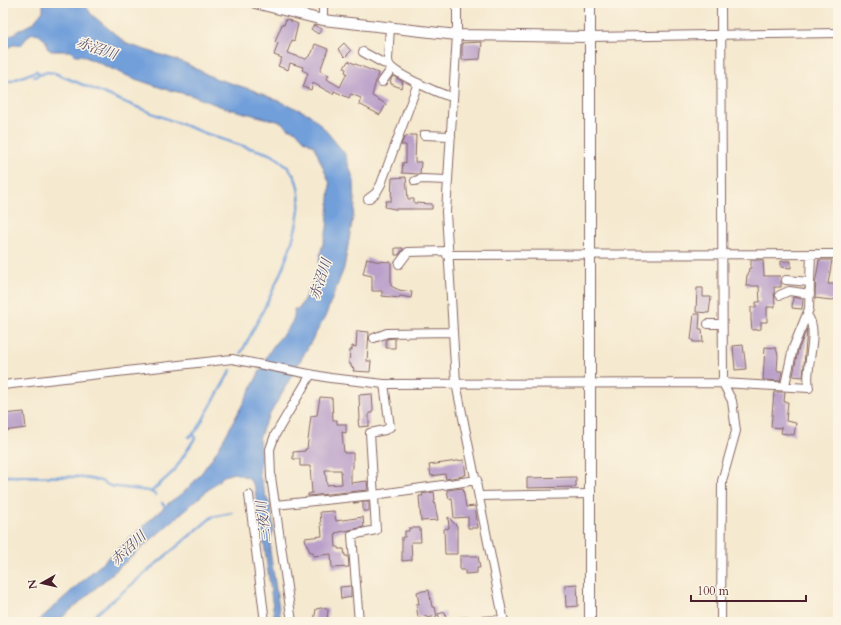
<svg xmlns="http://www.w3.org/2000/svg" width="841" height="625" font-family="Cardo,'Noto Serif JP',serif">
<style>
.water{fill:#719fda;stroke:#5e5f82}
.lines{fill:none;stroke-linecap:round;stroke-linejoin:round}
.stream{stroke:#719fda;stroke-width:2.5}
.building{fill:#b99fc9;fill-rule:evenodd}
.minor-casing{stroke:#866664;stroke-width:10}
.tertiary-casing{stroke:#866664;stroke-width:12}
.minor{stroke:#fff;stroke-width:8}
.tertiary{stroke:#fff;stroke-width:10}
.labels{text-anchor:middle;stroke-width:3;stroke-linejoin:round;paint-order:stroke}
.water-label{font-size:14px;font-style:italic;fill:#5a5271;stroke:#fcf5e5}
</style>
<rect width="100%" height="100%" fill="#fcf5e5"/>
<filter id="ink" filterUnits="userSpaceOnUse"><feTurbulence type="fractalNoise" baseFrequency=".025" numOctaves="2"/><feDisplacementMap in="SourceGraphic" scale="8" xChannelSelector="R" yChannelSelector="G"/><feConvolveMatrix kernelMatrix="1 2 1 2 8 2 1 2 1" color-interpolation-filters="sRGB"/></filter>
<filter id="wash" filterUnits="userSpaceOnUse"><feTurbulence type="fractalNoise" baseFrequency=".012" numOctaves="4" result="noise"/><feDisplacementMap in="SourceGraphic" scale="16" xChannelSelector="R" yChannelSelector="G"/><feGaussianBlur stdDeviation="0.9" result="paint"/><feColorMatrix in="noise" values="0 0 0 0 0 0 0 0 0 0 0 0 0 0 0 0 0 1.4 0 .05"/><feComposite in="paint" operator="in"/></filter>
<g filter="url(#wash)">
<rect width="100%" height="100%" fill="#f5e9cf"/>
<path class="water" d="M43 3H84L91 14 127 44 183 62 214 78 253 90 309 114 322 126 345 154 354 181 355 206 344 268 325 317 265 423 259 439 261 461 259 473 266 497 270 504 274 530 271 537 270 551 281 622H275L263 536 259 525 257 513H255L257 511 255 488 249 478 234 473 224 476 57 622H37L171 501C184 493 193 484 202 472 223 445 240 408 257 377 262 367 267 354 274 345 281 335 297 323 294 309H299L318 271 320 254 327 229 330 184 314 146 304 140 296 131 288 128 281 122 225 108 190 95 165 89 132 78 81 55H75L71 51H51L47 48 46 41 37 33 30 34 21 45H13L3 50V42L19 30 33 23 43 11Z"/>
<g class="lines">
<path class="stream" d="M3 25 11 41
M34 77 47 72 54 73C99 91 143 111 189 127 207 134 226 141 246 147 256 150 268 152 277 158 284 163 291 170 295 178 315 220 261 315 241 353
M3 84 37 71 39 75
M189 437 197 430 231 370
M3 476 79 477 101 481 110 486 149 491 156 495
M151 492 174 471 195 438 194 434
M162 503 167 508
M87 622 212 517 232 513"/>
</g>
<g id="blocks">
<path class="building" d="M286 19 298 24 294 41 292 40 287 53 306 59 312 53 315 44 328 49 320 71 329 75 327 79 330 81 340 87 347 73 345 72 346 69 344 68 348 61 378 73 372 96 386 104 380 115 359 104 361 98 351 94 349 98 334 91 333 94 313 83 311 90 303 87 308 73 302 70 303 67 290 63 288 70 278 66 282 58 274 55 278 43 275 42 282 24 284 25Z
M314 25 322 29 318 34 311 29Z
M482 42 480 59 462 60V43Z
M344 43 351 51 345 57 338 49Z
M393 76 403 82 401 88 391 84V82L390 81Z
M410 135H416L415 162H421L420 174H418L402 173 403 162 406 163V145H401L404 138Z
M406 177 408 199H414V203L432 204V209H395L385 207 386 201H391L392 178Z
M395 248H403V249L399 255H395Z
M367 258 375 261 391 262V286L399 290 412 292 411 298 400 296 399 298 382 296V291H372V276L363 274Z
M751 260H763L764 276H780L781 281V287H774L775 307H767V322H761V329L752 330 751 320V307H756V302H760L759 286H746L747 275H748L749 268H751Z
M819 260H832L828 284H838V299L831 300 815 298 816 279Z
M781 261H791V268L781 267Z
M697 288H703V297H711L709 313 696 312Z
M793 297 803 299 802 309 792 308Z
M694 314H700L699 329H702L703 342H693V340H691Z
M807 329 803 377 793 376 798 350Z
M357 331 369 332 367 361H371L370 372 353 371 354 368 351 367V364H349L350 350H352V346L356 347Z
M395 338V348H386V339Z
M743 345 746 369 735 370 733 346Z
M765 347 776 348 778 355 777 371H782L780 381 763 380Z
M774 392H785L784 402H788L786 421 796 423 794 435 781 433 782 428 771 427Z
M372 394 373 409 372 413H369V426L359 427 358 420 360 419 359 395Z
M320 397 332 398 333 420H337V424H346V433L342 432 344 453H353V468L351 469V483L367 481 368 490 308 496V494L312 493 310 466H300V459H293V452L305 451V449H307L311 416 317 415ZM325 470H341L342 484 327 485Z
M24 412 26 428 3 431V414Z
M464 460 466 475H463V476L446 479 445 474 431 476 429 465Z
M576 477V487L527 488V478Z
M463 488 466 507 475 506 478 528H468V517L454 518 452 498 449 499 447 490Z
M434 492 435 500 434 501 438 520 421 521 419 496H423L422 494Z
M369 501V511H363V502L353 503Z
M334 511 336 521 363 517 364 527 335 533 336 547H338V549H344L345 556H348L349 567 332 568 331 554 313 556V552H310L306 543 305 538 322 536 320 512Z
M448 517 457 526V554H445L444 529 449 528Z
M409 528H420L421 542H411L412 560 402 561V537H405V531H409Z
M460 556H478L480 568H477V573L465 574V570H460Z
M577 584 578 606 566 607 565 585Z
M351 586V597L341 599 340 587Z
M429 590 432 607H435L437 616 427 618 426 616 418 617 416 604H419L417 592Z
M321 608 328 609 327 622H314L316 609Z
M445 612 446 618 440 619 438 614Z"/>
</g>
</g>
<g filter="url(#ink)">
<use href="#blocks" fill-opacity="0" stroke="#866664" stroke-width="1"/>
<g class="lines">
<defs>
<path id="minor" d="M323 3V20
M457 3V35L446 212 456 383 504 622
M390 28 388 59C388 62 389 65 391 67 400 76 441 95 453 97
M590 37 838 33
M363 52 383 63 388 64
M382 82 392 68
M424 135 451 136
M415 181 421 179 448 180
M368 199 376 193 381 184 418 83
M447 255 838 254
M399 264 408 252 447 251
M786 280 810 282
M780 295 789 291 810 294
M708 324H722
M374 338 387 333 452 332
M3 385 232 359 330 378 384 384 723 383 809 388C804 367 821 331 807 315
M785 385 793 348 809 309 811 254
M249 495 265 622
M480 496 590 494
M275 505 374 495 477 480
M292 622 271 477 270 449 275 435 311 374
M359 622 352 535 376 530 370 433 385 430 390 427 384 384
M456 622 504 620
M721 622 722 481 736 431 732 401 723 383 721 3"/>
<path id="tertiary" d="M255 3 323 20 457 35 590 37
M590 3V622"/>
</defs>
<use href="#minor" class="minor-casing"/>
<use href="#tertiary" class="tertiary-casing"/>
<use href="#minor" class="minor"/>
<use href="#tertiary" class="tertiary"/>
</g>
</g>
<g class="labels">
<g class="water-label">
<text transform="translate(97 48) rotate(19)" y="5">赤沼川</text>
<text transform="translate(320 279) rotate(-72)" y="5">赤沼川</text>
<text transform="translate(263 522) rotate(-96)" y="5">三夜川</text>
<text transform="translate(128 548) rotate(-43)" y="5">赤沼川</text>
</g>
</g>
<rect width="841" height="625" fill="none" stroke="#fcf5e5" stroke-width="16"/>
<g transform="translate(42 583) rotate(262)" stroke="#fcf5e5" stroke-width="3" paint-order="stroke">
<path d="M0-3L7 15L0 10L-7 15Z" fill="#4a1f2b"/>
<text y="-6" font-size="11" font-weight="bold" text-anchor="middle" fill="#4a1f2b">N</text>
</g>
<path d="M691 595v6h115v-6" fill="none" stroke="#4a1f2b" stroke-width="2"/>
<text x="697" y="595" font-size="12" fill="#4a1f2b" stroke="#fcf5e5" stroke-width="3" paint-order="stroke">100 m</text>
</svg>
